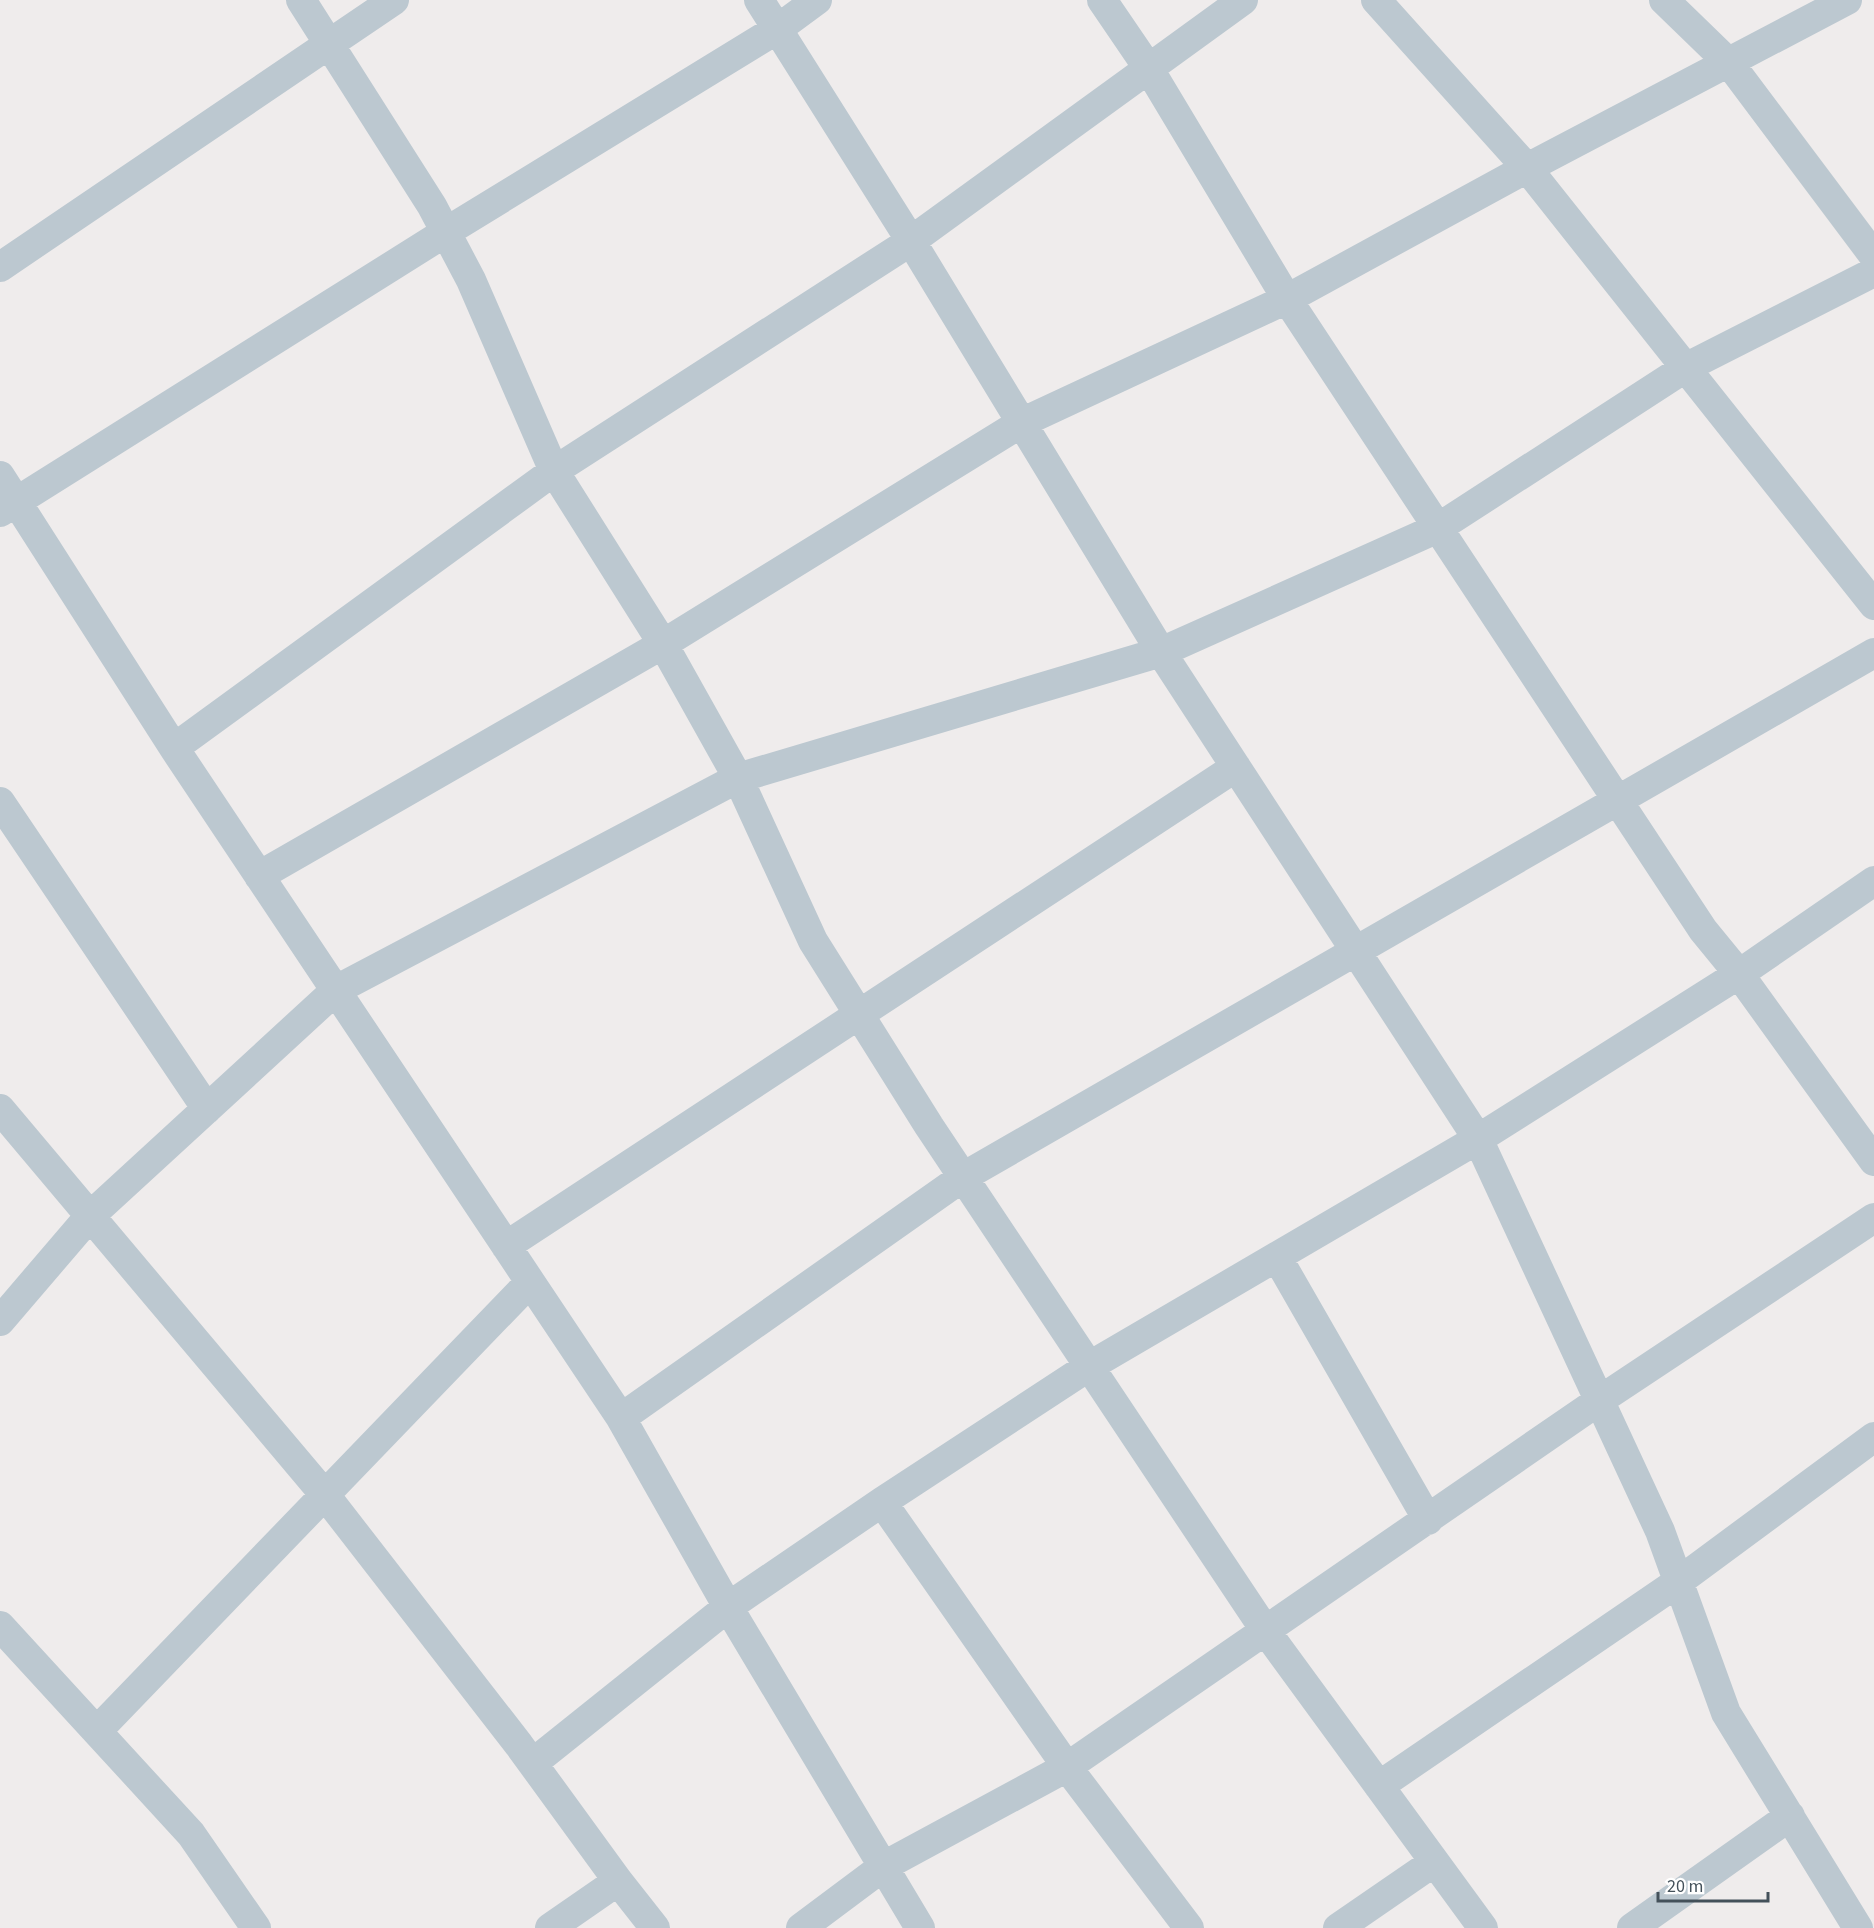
<svg xmlns="http://www.w3.org/2000/svg" width="1874" height="1928" font-family="'Source Sans 3',sans-serif">
<style>
.lines{fill:none;stroke-linecap:round;stroke-linejoin:round}
.street{stroke:#bcc8d0;stroke-width:30}
</style>
<rect width="100%" height="100%" fill="#efecec"/>
<g class="lines">
<path class="street" d="M301 0 432 206 471 280 554 471 663 644 738 778 813 941 929 1126 1265 1630 1483 1928
M759 0 911 241 1161 652 1478 1139 1660 1531 1726 1713 1858 1928
M1102 0 1149 69 1287 299 1703 930 1739 974 1874 1161
M1376 0 1527 168 1874 605
M1664 0 1730 64 1874 256
M0 267 394 0
M0 476 174 748 621 1418 728 1607 920 1928
M0 512 446 232 779 28 817 0
M174 748 554 471 911 241 1243 0
M0 802 207 1109
M259 876 663 644 1021 423 1287 299 1527 168 1847 0
M0 1109 325 1495 519 1745 618 1881 655 1928
M506 1246 1236 767
M1277 1257 1428 1520
M0 1321 89 1217 336 990 738 778 1161 652 1438 528 1685 368 1874 272
M621 1418 963 1177 1874 653
M882 1502 1067 1767 1189 1928
M0 1626 191 1834 256 1928
M97 1731 530 1282
M533 1763 728 1607 882 1502 1088 1367 1478 1139 1739 974 1874 881
M1379 1786 1678 1582 1874 1437
M550 1928 618 1881
M801 1928 884 1866 1067 1767 1600 1400 1874 1218
M1338 1928 1434 1862
M1632 1928 1790 1816"/>
</g>
<path d="M1658 1892v9h110v-9" fill="none" stroke="#44515a" stroke-width="3"/>
<text x="1667" y="1892" font-size="18" fill="#44515a" stroke="#ffffff" stroke-width="4.5" paint-order="stroke">20 m</text>
</svg>
